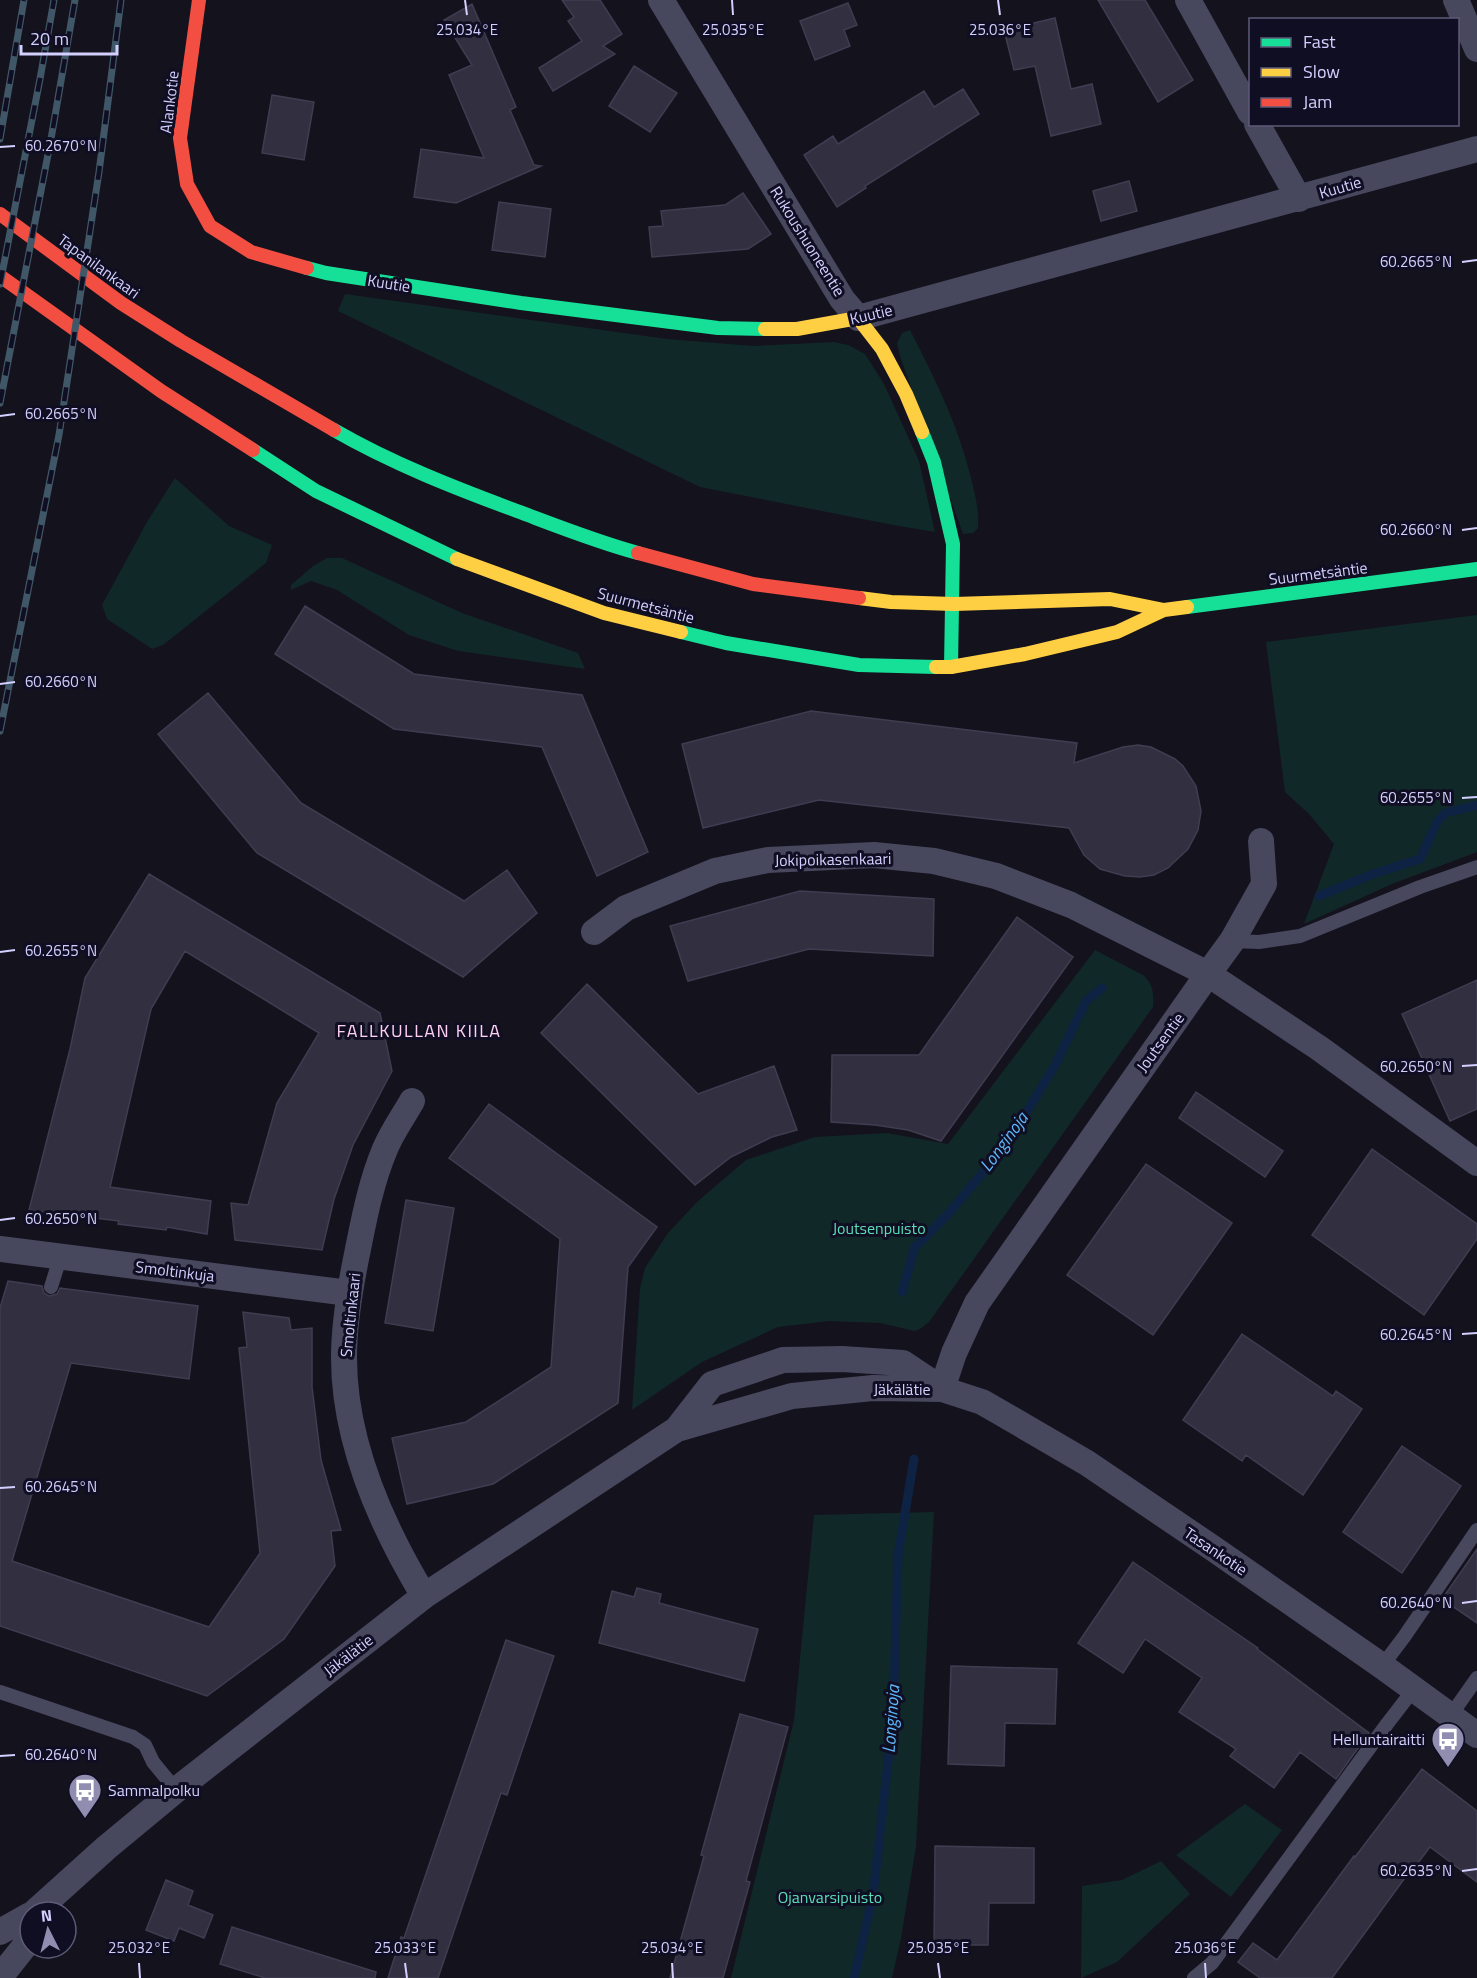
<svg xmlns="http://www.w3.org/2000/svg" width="1477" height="1978" font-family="'Titillium Web',sans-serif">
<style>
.green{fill:#112828}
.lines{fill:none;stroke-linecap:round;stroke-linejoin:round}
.stream{stroke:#0e2343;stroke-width:9}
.building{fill:#323040;stroke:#403c51;stroke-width:1.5}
.lane{stroke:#47475e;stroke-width:14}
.street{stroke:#47475e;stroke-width:26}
.fast{stroke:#16e098;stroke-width:14}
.slow{stroke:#ffcf43;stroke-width:14}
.jam{stroke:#f24e42;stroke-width:14}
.rail-casing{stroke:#405767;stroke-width:7}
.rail{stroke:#100e22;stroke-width:4.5;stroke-dasharray:14;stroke-linecap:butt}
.ticks{fill:none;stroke:#d3cfff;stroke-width:2}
.labels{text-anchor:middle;stroke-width:6;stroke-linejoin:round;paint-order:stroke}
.street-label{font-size:16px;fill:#d3cfff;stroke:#100e22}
.park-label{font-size:16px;fill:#5bdfba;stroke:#100e22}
.poi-label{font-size:16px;fill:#d3cfff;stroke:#100e22;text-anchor:end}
.neighbourhood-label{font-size:18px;letter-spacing:1.5px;fill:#ffd1ef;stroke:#100e22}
.water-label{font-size:18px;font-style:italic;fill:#5db9fe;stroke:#100e22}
.ticks-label{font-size:15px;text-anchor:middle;fill:#d3cfff;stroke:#100e22;stroke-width:6;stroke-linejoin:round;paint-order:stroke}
</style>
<rect width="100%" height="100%" fill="#14121d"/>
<path class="green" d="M345 294 667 339 753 346 834 342 848 345 865 354 884 384 919 461 935 532 893 525 700 487 338 311Z
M910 330C934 377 957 422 970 474 975 494 979 508 978 528L973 533 963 534 900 356 897 343 902 333Z
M175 478 229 526 272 545 266 563 163 645 152 649 107 619 102 605 147 522Z
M327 558H342L462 613 578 653 585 669 458 651 409 635 337 590 311 581 291 590V585L313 566Z
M1477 615V852L1392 884 1304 924 1334 844 1309 814 1285 792 1266 642Z
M1095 950 1143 975C1153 984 1154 993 1153 1007L929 1322 920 1329 915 1331 880 1323 829 1321 778 1327 702 1362 632 1410 640 1288 645 1268 668 1233 698 1201 746 1160 815 1137 887 1133 948 1144Z
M934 1512 916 1846 901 1938 892 1978H731L794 1720 814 1515Z
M1245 1804 1282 1830 1231 1897 1176 1855Z
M1161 1861 1190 1894 1117 1962 1081 1978 1082 1886 1122 1880Z"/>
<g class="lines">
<path class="stream" d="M1319 896 1373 874 1420 859 1437 822 1445 813 1477 805
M902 1292 915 1247 949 1213 1009 1141 1055 1065 1086 1001 1102 988
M854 1978 873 1895 893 1718 898 1555 914 1459"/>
</g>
<path class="building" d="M562 0H600L622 34 603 46 615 54 553 91 539 68 582 41 568 21 574 17Z
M1098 0H1145L1193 80 1158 102Z
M848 3 857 25 844 30 850 46 815 60 800 21Z
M472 4 516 107 510 110 534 165 541 166 456 203 414 197 421 149 484 158 449 75 472 65 444 20Z
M1055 18 1071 89 1092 84 1101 124 1051 136 1035 66 1014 70 1004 30Z
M634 66 677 93 650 132 609 106Z
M963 89 979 114 865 186 866 188 837 207 804 155 833 136 838 144 924 91 934 107Z
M272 95 314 102 304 160 262 153Z
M1129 181 1137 211 1101 221 1093 191Z
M743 193 771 234 748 249 652 257 649 227 663 226 661 211 725 205Z
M499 202 551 209 545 257 492 250Z
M305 606 414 674 582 695 648 852 597 876 542 747 394 729 275 654Z
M208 693 301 803 464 901 507 870 537 913 463 977 257 853 158 734Z
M811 711 1077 743 1074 763 1123 747 1138 745 1151 747 1175 759 1183 766 1196 786 1201 811 1198 830 1188 849 1168 868 1154 875 1140 877 1125 876 1100 869 1084 855 1069 828 998 820 819 800 703 828 682 744Z
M149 874 380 1013 392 1071 353 1145 334 1199 322 1250 235 1240 231 1203 248 1205 277 1103 319 1033 185 951 151 1009 110 1187 211 1201 207 1234 167 1227 166 1230 118 1224 119 1221 29 1210 70 1049 85 978Z
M800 891 934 899 933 956 809 949 688 981 670 926Z
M1017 917 1073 957 941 1141 908 1130 875 1125 831 1122 832 1055H919Z
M1477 980V1109L1450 1121 1402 1014Z
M587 984 698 1094 774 1066 797 1130 772 1137 731 1157 695 1185 541 1033Z
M1196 1092 1283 1151 1265 1177 1179 1118Z
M489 1104 657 1227 628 1267 618 1403 493 1484 407 1504 392 1438 466 1422 551 1367 560 1239 449 1158Z
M1372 1149 1477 1224V1239L1424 1315 1312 1235Z
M1146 1164 1232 1223 1153 1335 1067 1275Z
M406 1200 454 1208 433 1331 385 1323Z
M8 1281 42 1286 44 1293 49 1296 57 1294 60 1288 198 1306 189 1379 71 1363 12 1561 209 1627 260 1553 239 1348 247 1347 243 1312 289 1318 291 1330 312 1328V1387L321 1460 341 1530 331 1531 335 1566 284 1639 207 1696 0 1626V1308Z
M1242 1334 1333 1396 1336 1391 1362 1409 1303 1495 1246 1455 1242 1461 1183 1420Z
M1402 1446 1461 1486 1402 1573 1343 1532Z
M1477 1549V1623L1442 1599Z
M1133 1562 1258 1648 1257 1649 1369 1733 1336 1779 1300 1752 1274 1788 1230 1756 1236 1749 1179 1712 1202 1678 1145 1639 1123 1673 1078 1643Z
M637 1588 661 1594 659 1603 758 1629 744 1681 599 1643 612 1591 634 1597Z
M506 1640 554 1656 507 1795 501 1793 438 1978H388L401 1937 404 1938Z
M951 1666 1057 1669 1055 1724 1005 1723 1004 1766 948 1764Z
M740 1714 788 1727 746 1881 750 1882 723 1978H670L704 1856 701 1855Z
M1422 1769 1477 1811V1882L1430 1847 1408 1876 1407 1875 1332 1978H1260L1238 1962 1253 1943 1277 1960 1354 1856 1355 1857Z
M935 1846 1034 1848V1903H989L988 1945H934Z
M166 1880 193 1891 188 1905 213 1915 204 1938 179 1928 174 1941 146 1930Z
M232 1927 376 1972 375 1978H265L220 1964Z"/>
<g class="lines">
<path class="lane" d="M1232 941 1259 942 1300 936 1420 887 1477 867
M51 1287 60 1258
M1382 1666 1404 1637 1477 1530
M0 1692 133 1737 145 1745 153 1762 176 1790
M1451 1715 1477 1678
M1194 1978 1212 1963 1387 1724 1414 1689"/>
<path class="street" d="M661 0 842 299 858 318 1477 149
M1188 0 1250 112
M1456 0 1477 49
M1257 124 1299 199
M594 932 626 908 715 871 768 860 874 855 934 861 996 876 1071 905 1208 974 1232 941 1264 884 1261 841
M412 1101C403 1117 392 1132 385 1149 371 1182 364 1219 357 1254 350 1288 344 1323 344 1358 344 1442 381 1525 424 1596
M0 1249 349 1293
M942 1389 954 1353 977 1303 1208 974 1319 1048 1477 1163
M677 1429 712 1384 783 1360 842 1359 903 1363 942 1389 982 1402 996 1410 1087 1463 1214 1549 1382 1666 1477 1735
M35 1912 106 1848 176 1790 424 1596 677 1429 792 1396 873 1388 942 1389
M0 1932 30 1915
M0 1977 24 1947 30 1933"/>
<path class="fast" d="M307 268 326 273 521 303 718 328 765 329
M334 430C391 463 455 488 517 511 557 526 597 542 638 553
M922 432 934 462 953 544 951 667
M253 450 316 491 457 559
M1187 607 1477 569
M681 632 726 643 859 665 936 667"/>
<path class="slow" d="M765 329H797L858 318 882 349 906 394 922 432
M457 559 604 613 681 632
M859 598 891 602 954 604 1110 599 1164 610
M936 667H951L1025 654 1117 632 1164 610 1187 607"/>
<path class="jam" d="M199 0 180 138 187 184 210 226 251 252 307 268
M0 214 121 303 181 341 334 430
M0 276 161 391 253 450
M638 553 753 584 859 598"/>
<defs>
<path id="rail" d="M0 139 24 0
M0 284 40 79 54 0
M0 403 51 139 75 0
M0 731 59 435 99 172 121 0"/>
</defs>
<use href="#rail" class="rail-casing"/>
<use href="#rail" class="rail"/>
</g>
<path class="ticks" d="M465 0 467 15M732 0 733 15M998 0 1000 15M0 147 15 146M1462 262 1477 260M0 416 15 414M1462 530 1477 528M0 684 15 682M1462 798 1477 797M0 952 15 950M1462 1066 1477 1065M0 1220 15 1218M1462 1334 1477 1333M0 1488 15 1487M1462 1603 1477 1601M0 1756 15 1755M1462 1871 1477 1869M139 1963 140 1978M405 1963 407 1978M672 1963 673 1978M938 1963 940 1978M1205 1963 1206 1978"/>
<defs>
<symbol id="bus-pin" viewBox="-11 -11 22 30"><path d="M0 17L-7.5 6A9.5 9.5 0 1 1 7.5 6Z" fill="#908db0" stroke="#100e22"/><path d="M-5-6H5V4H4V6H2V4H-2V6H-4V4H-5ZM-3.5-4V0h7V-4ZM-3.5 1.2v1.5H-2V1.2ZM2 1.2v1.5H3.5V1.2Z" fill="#fff"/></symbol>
</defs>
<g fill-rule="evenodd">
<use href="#bus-pin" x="1429" y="1720" width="38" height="52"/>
<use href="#bus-pin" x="66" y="1771" width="38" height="52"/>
</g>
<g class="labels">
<g class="street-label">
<text transform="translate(169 102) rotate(-83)" y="6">Alankotie</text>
<text transform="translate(1340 187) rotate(-16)" y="6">Kuutie</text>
<text transform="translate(808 241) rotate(58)" y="6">Rukoushuoneentie</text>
<text transform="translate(99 266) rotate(36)" y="6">Tapanilankaari</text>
<text transform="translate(389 283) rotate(9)" y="6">Kuutie</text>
<text transform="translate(871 314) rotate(-13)" y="6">Kuutie</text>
<text transform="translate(1318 573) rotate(-7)" y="6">Suurmetsäntie</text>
<text transform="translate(646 605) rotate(15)" y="6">Suurmetsäntie</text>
<text transform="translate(833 859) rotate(-1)" y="6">Jokipoikasenkaari</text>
<text transform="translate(1160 1042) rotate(-54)" y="6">Joutsentie</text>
<text transform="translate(175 1271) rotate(7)" y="6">Smoltinkuja</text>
<text transform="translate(350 1315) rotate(-84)" y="6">Smoltinkaari</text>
<text x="902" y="1395">Jäkälätie</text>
<text transform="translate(1216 1551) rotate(34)" y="6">Tasankotie</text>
<text transform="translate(348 1655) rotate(-38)" y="6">Jäkälätie</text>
</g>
<g class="park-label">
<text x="879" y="1234">Joutsenpuisto</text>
<text x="830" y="1903">Ojanvarsipuisto</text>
</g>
<g class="poi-label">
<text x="1425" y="1745">Helluntairaitti</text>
<text x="108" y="1796" text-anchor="start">Sammalpolku</text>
</g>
<g class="neighbourhood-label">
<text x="419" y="1037">FALLKULLAN KIILA</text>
</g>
<g class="water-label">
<text transform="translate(1004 1142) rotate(-54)" y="6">Longinoja</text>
<text transform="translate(891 1719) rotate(-86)" y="6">Longinoja</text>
</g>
</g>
<g class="ticks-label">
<text x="467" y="35">25.034°E</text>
<text x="733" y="35">25.035°E</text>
<text x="1000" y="35">25.036°E</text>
<text x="61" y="151">60.2670°N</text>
<text x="1416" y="267">60.2665°N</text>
<text x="61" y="419">60.2665°N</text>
<text x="1416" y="535">60.2660°N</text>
<text x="61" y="687">60.2660°N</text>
<text x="1416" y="803">60.2655°N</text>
<text x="61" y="956">60.2655°N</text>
<text x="1416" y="1072">60.2650°N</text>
<text x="61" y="1224">60.2650°N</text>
<text x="1416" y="1340">60.2645°N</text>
<text x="61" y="1492">60.2645°N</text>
<text x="1416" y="1608">60.2640°N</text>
<text x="61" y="1760">60.2640°N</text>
<text x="1416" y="1876">60.2635°N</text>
<text x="139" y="1953">25.032°E</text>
<text x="405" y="1953">25.033°E</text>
<text x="672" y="1953">25.034°E</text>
<text x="938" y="1953">25.035°E</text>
<text x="1205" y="1953">25.036°E</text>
</g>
<rect x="1249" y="18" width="210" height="108" fill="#100e22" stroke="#5e5b7a" stroke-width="1.5"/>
<rect x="1261" y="38" width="30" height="9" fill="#16e098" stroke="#5e5b7a" stroke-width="1.5"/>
<text x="1303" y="48" font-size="18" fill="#d3cfff">Fast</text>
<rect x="1261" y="68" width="30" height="9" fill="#ffcf43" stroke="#5e5b7a" stroke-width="1.5"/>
<text x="1303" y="78" font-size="18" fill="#d3cfff">Slow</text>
<rect x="1261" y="98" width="30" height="9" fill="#f24e42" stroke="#5e5b7a" stroke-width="1.5"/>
<text x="1303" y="108" font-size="18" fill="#d3cfff">Jam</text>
<g transform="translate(48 1930) rotate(354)"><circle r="28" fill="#100e22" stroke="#5e5b7a" stroke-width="1.5"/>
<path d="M0-4.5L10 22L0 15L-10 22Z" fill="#908db0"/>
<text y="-9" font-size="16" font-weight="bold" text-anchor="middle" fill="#d3cfff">N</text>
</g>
<path d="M21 45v9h96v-9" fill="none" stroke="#d3cfff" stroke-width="3"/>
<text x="30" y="45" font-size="18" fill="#d3cfff" stroke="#100e22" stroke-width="4.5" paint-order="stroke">20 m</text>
</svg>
